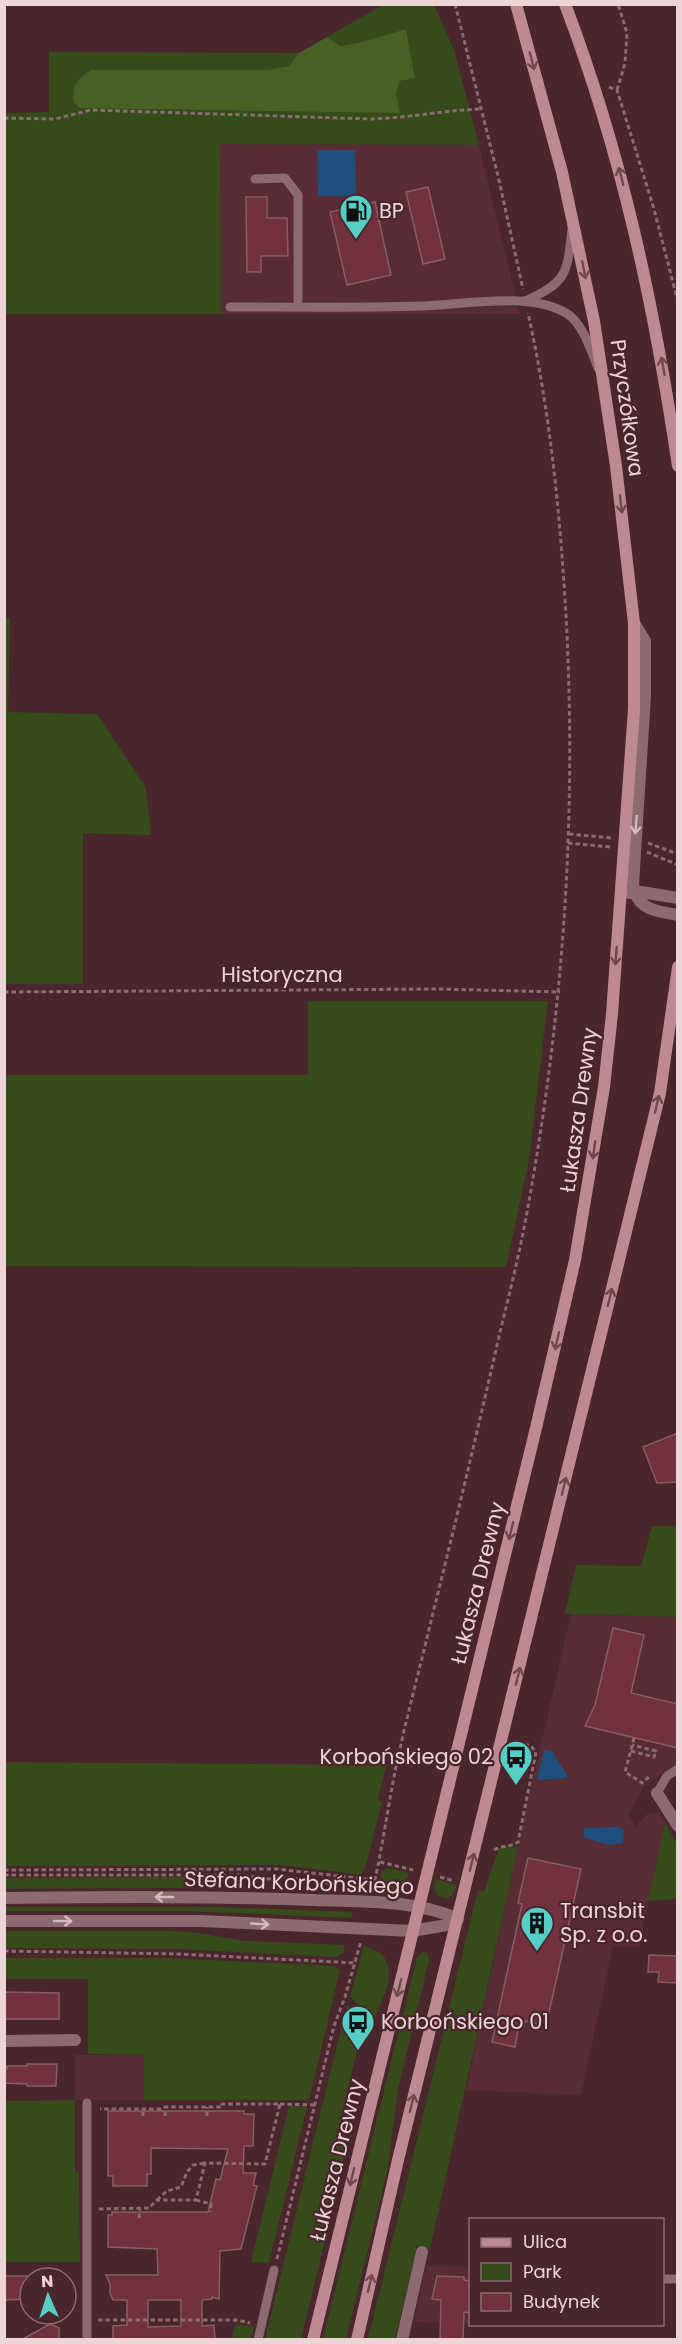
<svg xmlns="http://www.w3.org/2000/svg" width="682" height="2344" font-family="Poppins,sans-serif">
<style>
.built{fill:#572c34}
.green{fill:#364b1a}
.forest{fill:#476125}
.water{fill:#1f507d}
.building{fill:#71313e;stroke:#865e64;stroke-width:1.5;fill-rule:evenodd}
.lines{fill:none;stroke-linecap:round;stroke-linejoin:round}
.path{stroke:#8a6b70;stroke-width:3;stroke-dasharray:4.5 3;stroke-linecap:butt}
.service{stroke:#8b6b6f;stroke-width:9}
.minor{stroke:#8b6b6f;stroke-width:12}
.tertiary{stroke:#8b6b6f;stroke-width:12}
.secondary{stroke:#bd8a92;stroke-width:12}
.oneway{stroke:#724850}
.oneway2{stroke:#d4babd}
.labels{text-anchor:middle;stroke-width:4.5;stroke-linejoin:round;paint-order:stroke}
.poi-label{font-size:21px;fill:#ecd4d7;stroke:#49252c;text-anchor:start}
.street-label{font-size:21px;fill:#ecd4d7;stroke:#49252c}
</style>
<rect width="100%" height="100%" fill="#49252c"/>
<path class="built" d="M220 144 479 145 520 314H221Z
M571 1614 677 1617V1764L644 1786 629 1815 636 1827 648 1813 659 1812 665 1822 639 1947 613 1946 581 2095 466 2090 525 1814Z
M75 2055H144V2100H75Z
M426 2266 470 2267V2324L414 2322Z"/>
<path class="green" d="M383 5H434L454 50 479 145 220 144 221 314H5V113L49 112V52L299 53 289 66 266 70H91L400 113 396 93 400 81 415 78 406 29 358 43 340 46 327 37Z
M5 618H10L8 712 97 714 146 788 151 835 83 833V984H5Z
M308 1001H548L529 1160 506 1267 5 1266V1075H308Z
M652 1526H677V1617L565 1614 576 1565 641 1566Z
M5 1762 380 1765 386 1766 378 1800 382 1802 366 1865 361 1875 281 1865 5 1866Z
M665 1822 677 1844V1899L648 1901Z
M503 1846 518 1847 430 2249 417 2246 395 2339 368 2340 478 1890 484 1892 499 1848Z
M389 1868 409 1873C404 1889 392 1895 376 1895L382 1871Z
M217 1877 220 1881 182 1888 5 1889V1878Z
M436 1879 457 1885 452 1896 447 1898 438 1896 434 1889Z
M4 1907H217L353 1912 351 1918 188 1911H5Z
M5 1931H175L198 1933 246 1941 345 1945 343 1953 336 1957 173 1949 5 1948Z
M364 1946 381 1953C399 1974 382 1999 373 2021L350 1996Z
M423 1952 427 1953 429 1960 398 2090 387 2172 346 2339H323L417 1957Z
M4 1958H169L334 1966 340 1970 309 2100H144V2055L88 2054V1979H5Z
M347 2005 359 2017 363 2028 340 2119 348 2121 342 2170 301 2339H265Z
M75 2100V2171L79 2172 80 2262H5V2101Z
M289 2106 307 2107 269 2263 251 2262Z
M236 2324 254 2327 251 2339H232Z"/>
<path class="forest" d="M406 29 415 78 400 81 396 93 400 113 80 108 74 102C72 86 77 79 91 70H266L289 66 299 53 327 37 340 46 358 43Z"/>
<path class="water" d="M317 150H355L356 196H318Z
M544 1750 554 1752 555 1757 567 1774V1778L537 1780Z
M619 1827 624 1830 623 1843 609 1845 585 1838 583 1832 585 1828Z"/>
<path class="building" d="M428 187 445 259 423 264 406 192Z
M246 197H267V218H287L288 256H261V272H247Z
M375 202 391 275 347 285 330 212Z
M678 1433V1482L657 1483 643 1447Z
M613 1628 644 1635 631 1693 678 1704V1748L585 1726 595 1705Z
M528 1858 581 1869 546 2026 525 2021 524 2026 519 2025 515 2047 492 2042 522 1904 518 1903Z
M649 1955 678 1956V1983L658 1982 659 1972H648Z
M4 1992 59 1993V2019H4Z
M27 2064H57L56 2086H27V2084L4 2083V2069H7V2066H27Z
M108 2111H244V2114H254L253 2146H244L243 2173H256L253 2185 257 2186 241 2249 220 2251 219 2299 212 2297V2299L202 2300V2326L214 2325 215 2340H113V2326L127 2325V2300H113L110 2293V2284L106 2275H158L157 2249 108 2247V2215H112V2212H208L216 2179 220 2180 228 2149 151 2148V2174H147V2186H113V2176H108ZM148 2300H181V2326L148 2327Z
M4 2276H30V2299L4 2300Z
M437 2276 464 2277V2280L471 2281V2313L464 2312 463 2340H440L441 2300 432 2299Z
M50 2324 59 2328V2340H21Z"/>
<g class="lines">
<path class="path" d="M455 4 498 176 523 289
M609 87 617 90 654 209 678 302
M617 90 625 63 627 33 618 4
M4 118 55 119 91 110 372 119C409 118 444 110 481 109
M569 834 612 838
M568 843 611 847
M648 843 678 854
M647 852 678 865
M4 992 438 989 560 992
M634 1738 625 1772 642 1783 650 1776
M631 1751 654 1757 656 1751 632 1745
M494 1850C502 1845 511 1847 518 1842L536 1752 530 1745H523L521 1750
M380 1862 413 1870
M4 1870 276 1869 375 1880
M4 1875H241L269 1879 280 1876 340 1885
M440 1877 454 1881
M373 1888C383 1846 388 1804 397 1762 407 1715 420 1668 431 1621 455 1525 478 1429 500 1332 509 1296 518 1259 525 1223 564 1015 578 809 565 599 559 503 549 407 528 313
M4 1951 179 1954 356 1963
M280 2104 315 2105
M143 2116V2109
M165 2116V2107
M207 2116V2107
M157 2200 167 2191 181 2187 187 2172 193 2165 205 2163
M196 2200 211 2204 210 2212
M99 2209 149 2208 157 2200H196L205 2163 265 2164 280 2104H222V2107H165L160 2109H100
M139 2218 140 2209
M277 2259 334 2026 345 1997 361 1941
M98 2320H237L250 2323"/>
<path class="service" d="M255 179 285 178 298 195V307
M525 301C568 282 567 273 572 229
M230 307C294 307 358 308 422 306 465 305 527 291 566 313 583 323 591 351 598 368
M657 1793 667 1776 678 1769
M87 2103V2340
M662 2279H678
M258 2340 274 2270"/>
<path class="minor" d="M657 1793 678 1826
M4 2041 75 2040
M402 2340 422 2252"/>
<path class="tertiary" d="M634 623 645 641V696L633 884C637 910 655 911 678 915
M629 893 641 892 678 898
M4 1898C108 1897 211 1896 314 1900 362 1902 413 1899 458 1919
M4 1921H201L412 1931 447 1925 458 1919"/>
<path class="secondary" d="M565 4C623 157 654 305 678 466
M313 2340 536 1428 575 1260 604 1087 612 1014 634 709V623L616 466 594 321 562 172 516 4
M357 2340 398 2160 660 1093 678 967"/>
</g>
<defs><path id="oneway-shaft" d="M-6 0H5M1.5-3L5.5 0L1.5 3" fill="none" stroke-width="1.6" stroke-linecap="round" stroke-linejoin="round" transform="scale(1.5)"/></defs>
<g class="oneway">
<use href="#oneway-shaft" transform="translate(532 61) rotate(75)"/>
<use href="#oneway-shaft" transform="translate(621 176) rotate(-105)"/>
<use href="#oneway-shaft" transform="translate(584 270) rotate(79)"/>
<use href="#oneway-shaft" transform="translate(663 366) rotate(-100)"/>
<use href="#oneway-shaft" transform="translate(621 504) rotate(83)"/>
<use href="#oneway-shaft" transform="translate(616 956) rotate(94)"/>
<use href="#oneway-shaft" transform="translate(657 1104) rotate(-77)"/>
<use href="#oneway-shaft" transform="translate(594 1150) rotate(98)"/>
<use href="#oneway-shaft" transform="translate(610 1297) rotate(-76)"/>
<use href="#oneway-shaft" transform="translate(557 1341) rotate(103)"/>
<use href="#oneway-shaft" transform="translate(564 1486) rotate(-76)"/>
<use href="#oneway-shaft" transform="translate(511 1531) rotate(104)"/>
<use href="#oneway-shaft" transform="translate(518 1676) rotate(-76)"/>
<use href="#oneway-shaft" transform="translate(472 1862) rotate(-76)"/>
<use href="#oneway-shaft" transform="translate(399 1988) rotate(104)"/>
<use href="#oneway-shaft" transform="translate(412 2103) rotate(-76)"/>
<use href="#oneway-shaft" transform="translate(352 2177) rotate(104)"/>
<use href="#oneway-shaft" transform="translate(370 2283) rotate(-77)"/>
</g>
<g class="oneway2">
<use href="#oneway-shaft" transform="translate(636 825) rotate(94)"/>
<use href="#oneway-shaft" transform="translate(164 1897) rotate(180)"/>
<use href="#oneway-shaft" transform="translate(63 1921)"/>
<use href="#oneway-shaft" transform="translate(260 1924) rotate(3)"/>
</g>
<defs>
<symbol id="fuel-pin" viewBox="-11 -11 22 30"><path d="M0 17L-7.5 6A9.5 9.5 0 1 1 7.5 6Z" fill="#55cec6" stroke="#49252c"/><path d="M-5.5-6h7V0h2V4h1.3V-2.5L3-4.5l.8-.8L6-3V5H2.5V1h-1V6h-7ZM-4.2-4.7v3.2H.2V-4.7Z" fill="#111"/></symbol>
<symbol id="bus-pin" viewBox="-11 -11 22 30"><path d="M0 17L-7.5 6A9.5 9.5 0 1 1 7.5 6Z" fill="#55cec6" stroke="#49252c"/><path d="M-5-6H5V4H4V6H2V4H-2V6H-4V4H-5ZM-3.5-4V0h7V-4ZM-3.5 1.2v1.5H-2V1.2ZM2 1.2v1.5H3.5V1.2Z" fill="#111"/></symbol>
<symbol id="building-pin" viewBox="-11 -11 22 30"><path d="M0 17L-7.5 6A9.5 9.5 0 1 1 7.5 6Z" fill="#55cec6" stroke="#49252c"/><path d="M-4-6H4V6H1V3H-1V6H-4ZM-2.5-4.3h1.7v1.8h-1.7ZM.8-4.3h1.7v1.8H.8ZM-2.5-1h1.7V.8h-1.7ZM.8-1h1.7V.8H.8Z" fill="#111"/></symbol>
</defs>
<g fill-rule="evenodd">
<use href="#fuel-pin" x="337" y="192" width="38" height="52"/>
<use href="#bus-pin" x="497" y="1738" width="38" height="52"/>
<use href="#building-pin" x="518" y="1904" width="38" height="52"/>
<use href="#bus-pin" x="339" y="2003" width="38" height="52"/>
</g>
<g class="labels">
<g class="poi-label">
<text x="379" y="218">BP</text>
<text x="493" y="1764" text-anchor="end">Korbońskiego 02</text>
<text x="560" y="1918">Transbit<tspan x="560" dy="24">Sp. z o.o.</tspan></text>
<text x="381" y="2029">Korbońskiego 01</text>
</g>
<g class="street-label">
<text transform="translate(627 408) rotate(82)" y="7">Przyczółkowa</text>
<text x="282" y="982">Historyczna</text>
<text transform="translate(579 1110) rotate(-82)" y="7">Łukasza Drewny</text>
<text transform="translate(478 1583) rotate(-76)" y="7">Łukasza Drewny</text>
<text transform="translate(299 1883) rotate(2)" y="7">Stefana Korbońskiego</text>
<text transform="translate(337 2160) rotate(-76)" y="7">Łukasza Drewny</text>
</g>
</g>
<rect width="682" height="2344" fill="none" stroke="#ecd4d7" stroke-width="12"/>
<rect x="469" y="2218" width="195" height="108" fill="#49252c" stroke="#8a6b70" stroke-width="1.5"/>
<rect x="481" y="2238" width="30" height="9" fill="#bd8a92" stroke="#8a6b70" stroke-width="1.5"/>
<text x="523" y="2248" font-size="18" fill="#ecd4d7">Ulica</text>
<rect x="481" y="2263" width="30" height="18" fill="#364b1a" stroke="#8a6b70" stroke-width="1.5"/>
<text x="523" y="2278" font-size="18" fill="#ecd4d7">Park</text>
<rect x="481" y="2293" width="30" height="18" fill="#71313e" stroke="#8a6b70" stroke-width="1.5"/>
<text x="523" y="2308" font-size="18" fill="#ecd4d7">Budynek</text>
<g transform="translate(48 2296) rotate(357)"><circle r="28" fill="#49252c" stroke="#8a6b70" stroke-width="1.5"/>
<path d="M0-4.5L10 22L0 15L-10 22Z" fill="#55cec6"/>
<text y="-9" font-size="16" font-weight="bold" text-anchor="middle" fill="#ecd4d7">N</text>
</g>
</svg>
